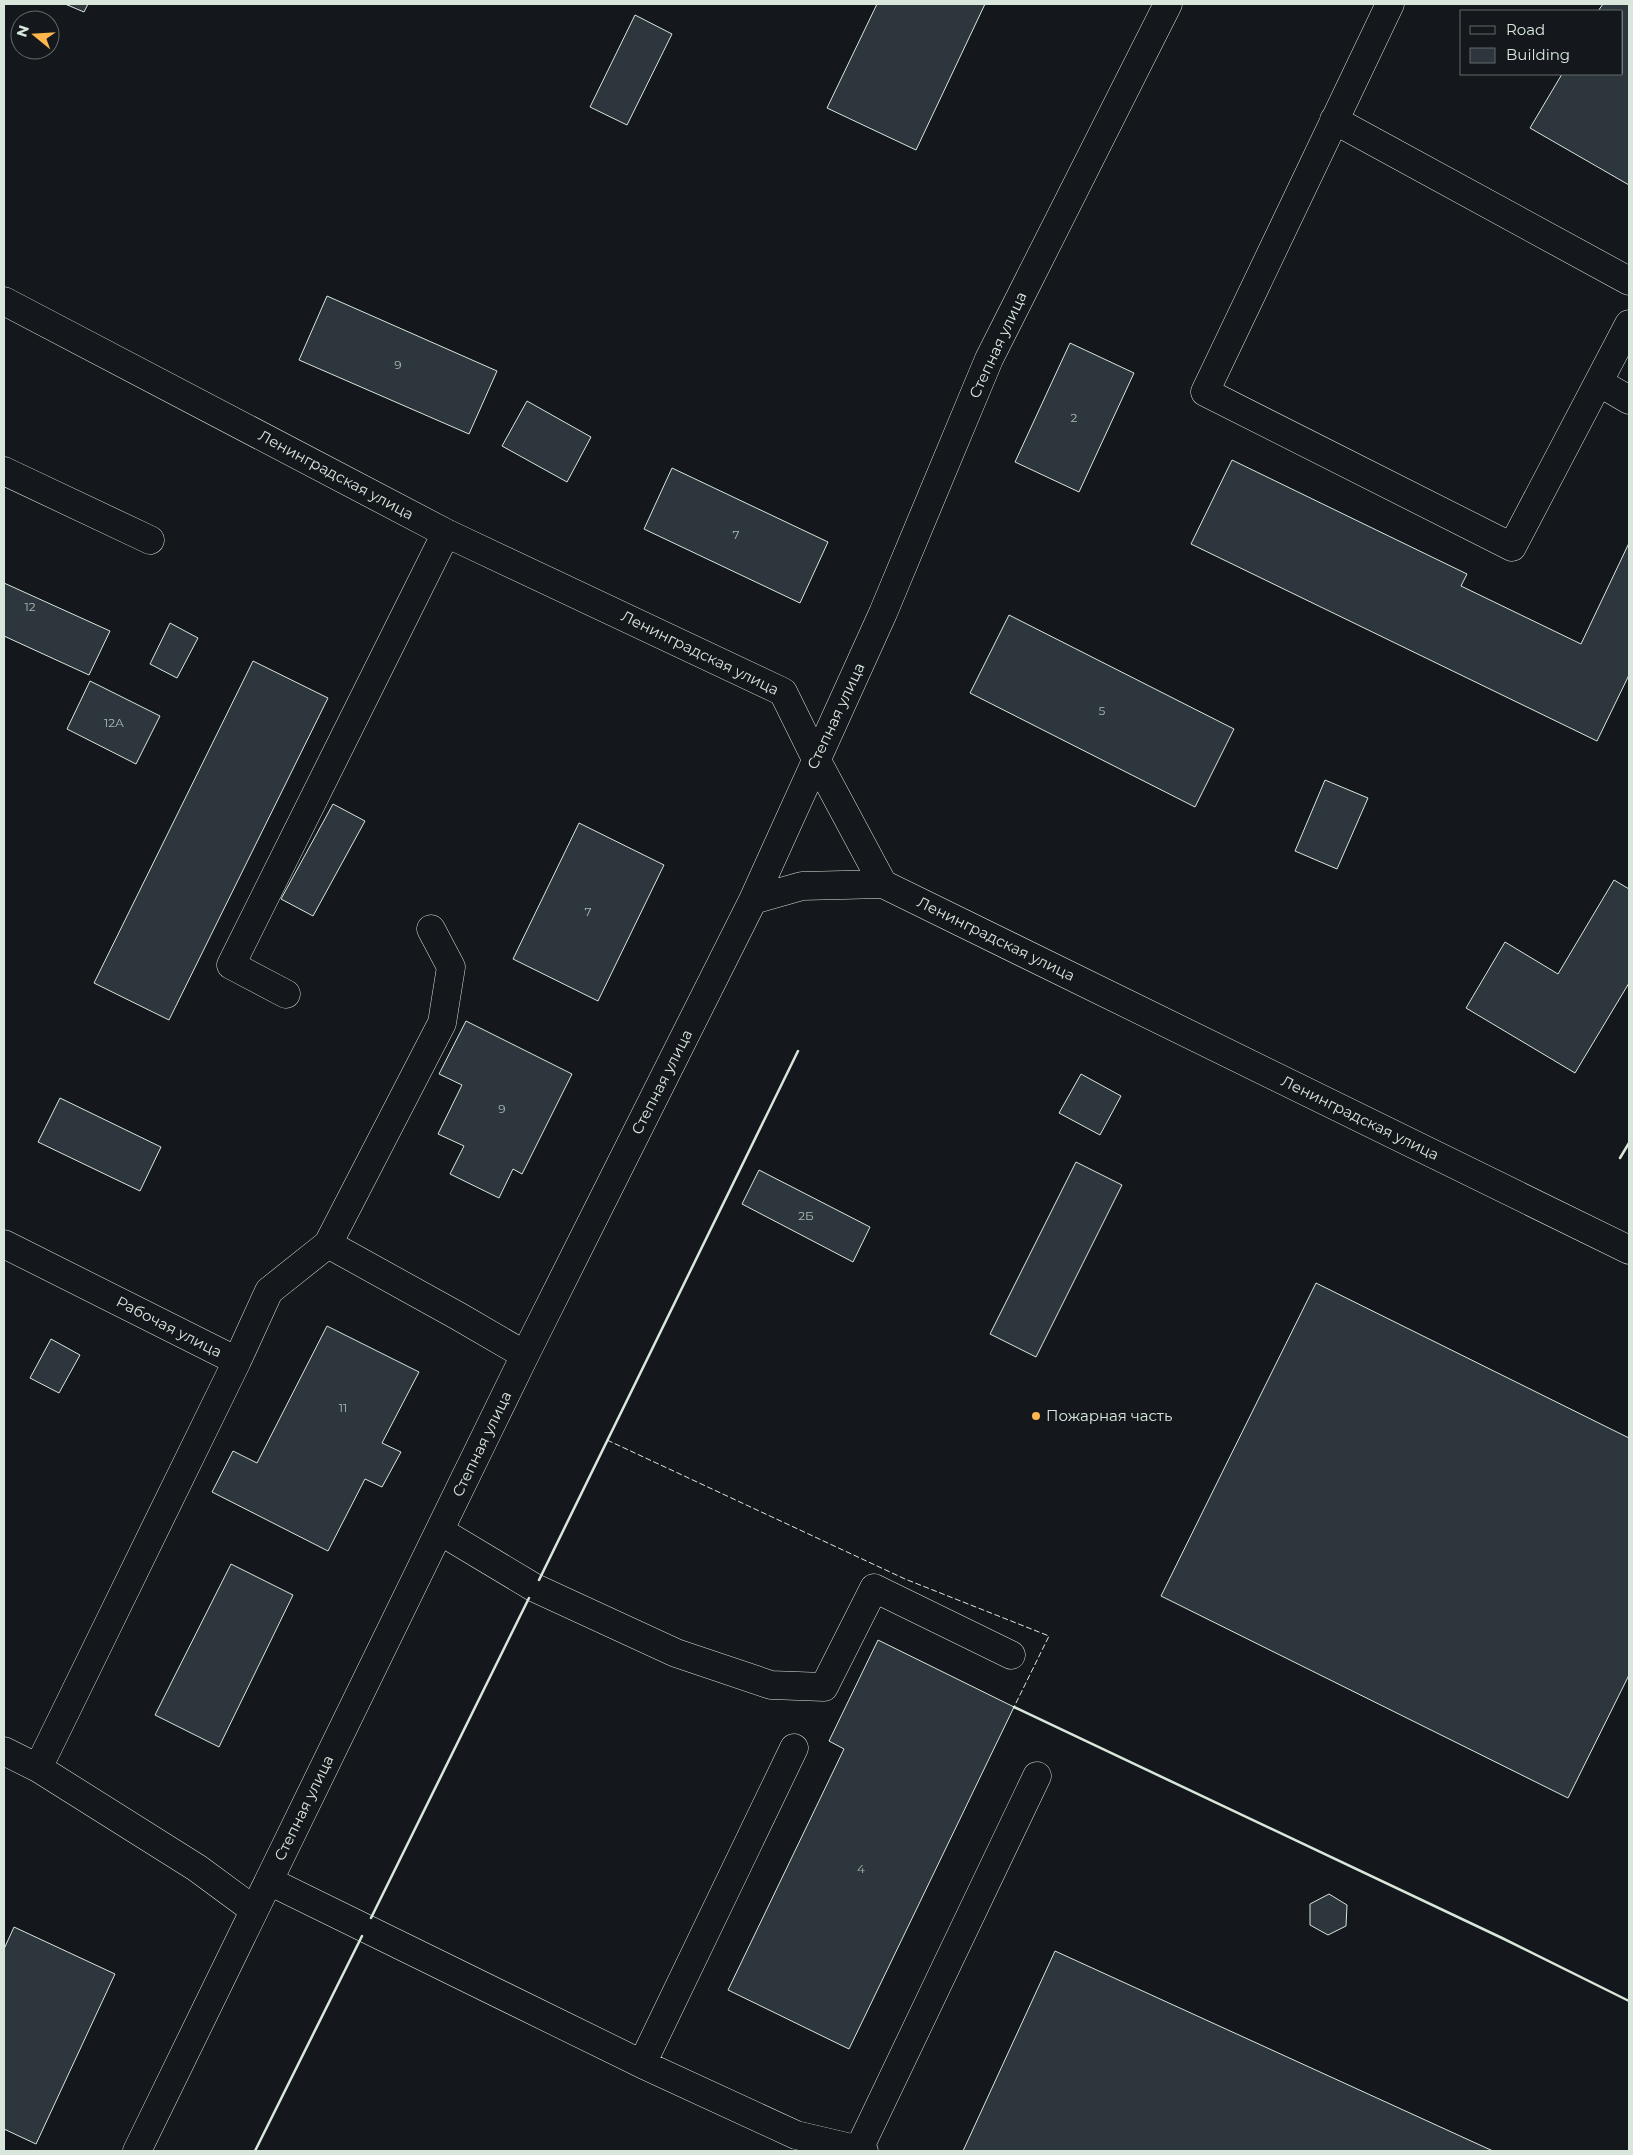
<svg xmlns="http://www.w3.org/2000/svg" width="1633" height="2155" font-family="Montserrat,sans-serif">
<style>
.building{fill:#2c363c;stroke:#d8e6dc}
.lines{fill:none;stroke-linecap:round;stroke-linejoin:round}
.minor-casing{stroke:#d8e6dc;stroke-width:29}
.minor{stroke:#14181c;stroke-width:28}
.fence{stroke:#d8e6dc;stroke-width:1;stroke-dasharray:6 2.5;stroke-linecap:butt}
.wall{stroke:#d8e6dc;stroke-width:2.5}
.poi-dot{fill:#ffb74d;stroke:#14181c;stroke-width:2}
.labels{text-anchor:middle;stroke-width:4;stroke-linejoin:round;paint-order:stroke}
.number-label{font-size:12px;fill:#adbab4}
.street-label{font-size:15px;fill:#d8e6dc;stroke:#14181c}
.poi-label{font-size:15px;fill:#d8e6dc;stroke:#14181c;text-anchor:start}
</style>
<rect width="100%" height="100%" fill="#14181c"/>
<path class="building" d="M65 4H88L84 12Z
M877 4H985L916 150 827 108Z
M1603 4H1629V185L1530 128 1562 74H1622V11H1598Z
M635 15 672 34 627 125 590 107Z
M327 296 497 371 469 434 299 360Z
M1070 343 1134 373 1079 492 1015 462Z
M527 401 591 437 567 482 502 446Z
M1232 460 1467 574 1461 586 1581 644 1629 543V675L1597 741 1191 544Z
M672 468 828 542 800 603 644 529Z
M4 583 110 631 89 675 4 636Z
M1009 615 1234 729 1195 807 970 693Z
M170 623 198 638 177 678 150 664Z
M253 661 328 698 169 1020 94 983Z
M90 681 160 716 136 764 67 729Z
M1325 780 1368 798 1337 869 1295 851Z
M333 804 365 821 313 916 281 899Z
M579 823 664 865 598 1001 513 959Z
M1614 880 1629 889V983L1575 1073 1466 1008 1505 942 1558 974Z
M466 1021 572 1074 522 1174 513 1169 499 1198 450 1174 464 1146 438 1134 462 1085 439 1074Z
M1081 1074 1121 1096 1100 1135 1059 1113Z
M60 1098 161 1147 140 1191 38 1142Z
M1076 1162 1122 1185 1036 1357 990 1334Z
M759 1170 870 1227 853 1262 742 1204Z
M1316 1283 1629 1438V1675L1568 1798 1161 1596Z
M327 1326 419 1372 382 1443 401 1452 382 1487 365 1479 328 1551 212 1492 233 1451 257 1463Z
M51 1339 80 1355 59 1393 30 1378Z
M231 1564 293 1595 219 1747 155 1715Z
M878 1640 1014 1707 849 2049 728 1990 844 1749 829 1741Z
M1329 1894 1347 1905 1346 1926 1328 1935 1310 1925V1904Z
M14 1927 115 1974 36 2144 4 2129V1949Z
M1055 1951 1493 2151H963Z"/>
<g class="lines">
<defs>
<path id="minor" d="M1390 4 1205 392 1512 547 1629 324
M1334 120 1629 281
M4 301 446 533 783 692 816 759 883 884 1629 1250
M1600 383 1629 400
M4 471 150 540
M753 900 802 886 883 884
M286 994 231 965 446 533
M4 1244 237 1361 269 1291 328 1244 458 1316 525 1355
M328 1244 442 1023 451 967 431 929
M440 1531 535 1588 676 1653 771 1685 824 1687 874 1588 1011 1655
M4 1751 38 1768 197 1868 254 1910
M38 1768 237 1361
M269 1881 642 2064 796 2135 864 2151
M642 2064 794 1748
M859 2149 1037 1776
M137 2151 525 1355 753 900 883 613 989 359 1168 4"/>
</defs>
<use href="#minor" class="minor-casing"/>
<use href="#minor" class="minor"/>
<path class="fence" d="M607 1440 905 1579 1049 1636 1014 1707"/>
<path class="wall" d="M1620 1158 1629 1143
M539 1580 798 1051
M1014 1707 1502 1938 1629 2001
M371 1918 529 1598
M255 2151 362 1936"/>
</g>
<circle class="poi-dot" cx="1036" cy="1416" r="5"/>
<g class="labels">
<g class="number-label">
<text x="398" y="369">9</text>
<text x="1074" y="422">2</text>
<text x="736" y="539">7</text>
<text x="30" y="611">12</text>
<text x="1102" y="715">5</text>
<text x="114" y="727">12А</text>
<text x="588" y="916">7</text>
<text x="502" y="1113">9</text>
<text x="806" y="1220">2Б</text>
<text x="343" y="1412">11</text>
<text x="861" y="1873">4</text>
</g>
<g class="street-label">
<text transform="translate(998 345) rotate(-65)" y="5">Степная улица</text>
<text transform="translate(336 475) rotate(28)" y="5">Ленинградская улица</text>
<text transform="translate(700 653) rotate(26)" y="5">Ленинградская улица</text>
<text transform="translate(836 716) rotate(-65)" y="5">Степная улица</text>
<text transform="translate(996 939) rotate(26)" y="5">Ленинградская улица</text>
<text transform="translate(662 1082) rotate(-63)" y="5">Степная улица</text>
<text transform="translate(1360 1118) rotate(26)" y="5">Ленинградская улица</text>
<text transform="translate(169 1327) rotate(27)" y="5">Рабочая улица</text>
<text transform="translate(482 1444) rotate(-64)" y="5">Степная улица</text>
<text transform="translate(304 1808) rotate(-64)" y="5">Степная улица</text>
</g>
<g class="poi-label">
<text x="1046" y="1421">Пожарная часть</text>
</g>
</g>
<rect width="1633" height="2155" fill="none" stroke="#d8e6dc" stroke-width="10"/>
<rect x="1460" y="10" width="162" height="65" fill="#14181c" stroke="#626a69"/>
<rect x="1470" y="26" width="25" height="8" fill="#14181c" stroke="#626a69"/>
<text x="1506" y="35" font-size="15" fill="#d8e6dc">Road</text>
<rect x="1470" y="48" width="25" height="15" fill="#2c363c" stroke="#626a69"/>
<text x="1506" y="60" font-size="15" fill="#d8e6dc">Building</text>
<g transform="translate(35 35) rotate(288)"><circle r="24" fill="#14181c" stroke="#626a69"/>
<path d="M0-4L9 19L0 12L-9 19Z" fill="#ffb74d"/>
<text y="-8" font-size="14" font-weight="bold" text-anchor="middle" fill="#d8e6dc">N</text>
</g>
</svg>
